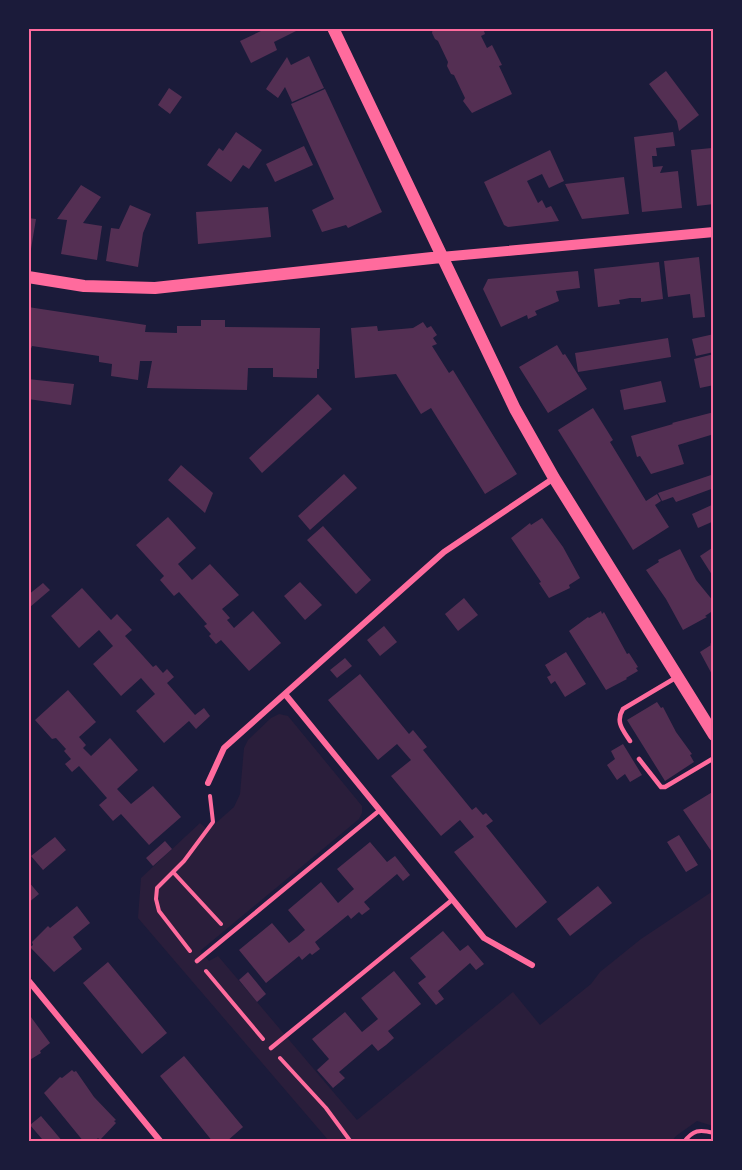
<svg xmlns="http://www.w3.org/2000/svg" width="742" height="1170" font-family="Overpass,sans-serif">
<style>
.green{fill:#2a1e3b}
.building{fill:#542f53}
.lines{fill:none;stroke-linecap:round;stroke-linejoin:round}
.path{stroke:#ff6b9d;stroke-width:4}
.service{stroke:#ff6b9d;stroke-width:4.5}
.minor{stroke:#ff6b9d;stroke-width:6}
.tertiary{stroke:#ff6b9d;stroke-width:10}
.secondary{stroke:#ff6b9d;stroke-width:12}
.neatline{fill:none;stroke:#ff6b9d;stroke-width:2}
</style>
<rect width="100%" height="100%" fill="#1b1b3a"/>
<path class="green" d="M279 714 288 716 362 806V813L359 819 200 951 209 961 218 956 357 1120 513 992 540 1025 591 984 600 972 641 939 713 891V1126L697 1121 676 1136 671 1142 329 1141 138 918 141 878 200 823 208 830 234 807 240 794 244 748 248 740 271 718Z"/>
<path class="building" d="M260 28H297L298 30 274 42 277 50 251 63 240 41 261 31Z
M433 28H483L485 34 481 36 487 48 492 45 502 65 499 66 512 94 472 113 463 101 465 98 454 75 451 74 447 66 448 62 438 41 435 39 432 33Z
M309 56 324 88 292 102 285 87 278 98 266 89 287 57 291 65Z
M666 71 699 115 679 131 677 121 649 84Z
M169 88 182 97 170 114 158 105Z
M325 89 382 212 348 228 346 225 322 232 312 210 334 199 291 104Z
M236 132 262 150 249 169 243 165 231 182 207 165 219 148 223 151Z
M673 132 675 146 656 148 657 156H652L653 167 663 166 660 173 678 171 682 208 642 212 634 137Z
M304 146 313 165 275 182 266 164Z
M712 148 714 204 697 206 691 150Z
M550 150 564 181 549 188 542 174 527 181 538 203 542 200 546 208 551 206 559 221 508 227 504 225 484 182Z
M624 177 629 214 582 219 565 184Z
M81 185 101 197 83 223 102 226 97 260 61 254 67 220 57 219Z
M130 205 151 214 143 233 138 267 106 261 111 228 119 229Z
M268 207 271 237 198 244 196 212Z
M28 218 36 219 31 249H28Z
M699 257 705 317 693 318 690 294 668 297 664 261Z
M659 262 663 299 641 302V298H630L619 300 620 304 598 307 594 269Z
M578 271 580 288 556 291 559 301 535 311 537 315 528 319 527 315 501 327 483 289 488 279Z
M28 307 146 325 145 332 177 333V326H201V320H225V327L320 328 319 369H317V378L273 377V368H248L247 390 147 388 152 361H140L138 380 111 376 112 364 99 362V356L32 346 28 357Z
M423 322 427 328 431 326 437 335 433 338 437 344 432 346 449 373 453 370 517 474 485 494 431 408 421 414 396 374 355 378 351 328 377 326 378 331 413 328Z
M714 334V352L696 356 692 339Z
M668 338 671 357 578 372 575 353Z
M557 345 563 355 565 354 587 389 548 413 519 367Z
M714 354V385L700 388 694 359Z
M28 379 74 384 71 405 28 399Z
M661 381 666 402 624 410 620 390Z
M318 394 332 409 262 473 249 458Z
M593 408 613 440 610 442 646 501 657 494 661 501 655 505 669 527 633 550 558 430Z
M714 412V434L678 445 684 464 651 474 640 456 637 457 631 436 673 424 672 423Z
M181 465 213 493 205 513 168 480Z
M344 474 357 488 310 530 298 516Z
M714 474V488L676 502 673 497 662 501 658 493Z
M714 504V521L698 528 692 514Z
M168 517 196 548 178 564 192 580 210 564 239 595 222 609 230 618 227 620 234 628 253 611 281 643 249 671 221 640 216 644 209 636 211 634 204 626 207 624 179 592 174 596 160 580 164 576 136 545Z
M542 518 563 547 580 578 569 585 570 588 549 598 539 583 541 582 511 538 530 523 531 525Z
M323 526 371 580 356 594 307 540Z
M712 548 714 550V578L700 556Z
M680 549 696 580 714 602V610L705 616 707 617 683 630 666 599 646 570 659 562 658 560Z
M300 582 322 605 305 620 284 596Z
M43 583 50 590 30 607 28 595Z
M82 588 111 620 117 614 132 630 125 636 153 667 156 665 163 673 167 669 174 677 167 683 195 715 204 708 210 716 196 729 189 721 164 743 136 711 155 694 141 678 121 696 93 664 113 646 99 630 79 648 51 616Z
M464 598 478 615 458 631 445 614Z
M601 611 602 614 604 612 627 654 629 653 638 667 636 668 638 671 626 678 627 679 606 690 569 631 588 617 589 618Z
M384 626 397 642 380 656 367 640Z
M714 641V678L700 652 711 645 710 644Z
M566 652 586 684 565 697 555 681 551 684 547 677 551 675 545 665Z
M345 658 352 666 337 678 330 670Z
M360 674 409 734 413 730 427 747 423 750 472 810 476 807 483 815 486 813 493 821 486 826 547 902 516 928 454 852 474 837 460 820 441 836 391 776 411 760 397 744 378 760 328 700Z
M68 690 96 722 79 737 86 745 83 748 91 756 110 738 138 770 117 789 131 804 153 786 181 817 149 845 121 814 113 821 99 805 107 798 79 766 72 772 65 764 71 759 64 751 66 749 56 738 52 739 35 720Z
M657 702 661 708 663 707 676 732 692 754 690 755 694 762 665 781 627 720Z
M623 744 642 775 630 782 625 774 617 780 607 765 615 759 611 751Z
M714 791V855L683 810Z
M679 835 698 865 686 872 667 842Z
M55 837 66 850 43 870 31 856Z
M165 841 172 849 153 866 146 858Z
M370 842 387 862 395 856 410 875 403 881 397 874 364 902 370 909 362 915 359 912 351 919 348 915 315 942 320 949 312 955 310 953 302 960 299 956 266 983 239 950 272 923 289 943 297 937 305 930 288 910 321 882 338 903 354 889 337 869Z
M28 881 39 894 28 903Z
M598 886 612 903 570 936 557 919Z
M77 906 90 923 73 937 82 949 54 972 30 947 33 945 32 942 48 926 50 928Z
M443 931 460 951 468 945 484 964 476 970 470 963 438 991 444 999 436 1005 418 983 426 977 410 958Z
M108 962 167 1033 142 1054 83 983Z
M394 971 421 1004 388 1031 394 1038 386 1045 378 1051 372 1044 339 1072 345 1078 333 1088 317 1070 329 1059 312 1039 345 1012 362 1032 378 1019 361 998Z
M248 972 266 994 257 1002 239 980Z
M28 1013 50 1043 40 1051 41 1053 28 1061Z
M184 1056 243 1127 226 1142H213L160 1076Z
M72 1070 74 1072 76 1071 94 1097 116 1120 114 1121 116 1123 100 1140 98 1138 94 1142H84L44 1093 60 1077 62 1078Z
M41 1116 53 1130 63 1142H38L42 1139 30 1125Z"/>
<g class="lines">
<path class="path" d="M173 872 221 924
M190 951 159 911 156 899 157 888 184 861 213 822 210 796
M206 971 263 1039
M280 1058 326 1108 351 1142
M684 1142C693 1130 699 1129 714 1133"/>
<path class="service" d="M630 741C623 730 615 722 623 709L677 677
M639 759 661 787H665L714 758
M197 961 380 810
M271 1048 452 900"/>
<path class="minor" d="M285 694 484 938 532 965
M208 783 224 748 444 552 554 478
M28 980 161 1142"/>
<path class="tertiary" d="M441 257 714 232"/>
<path class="secondary" d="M333 28 515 409 554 478 714 735
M28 277 84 286 155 288 441 257"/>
</g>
<rect width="742" height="1170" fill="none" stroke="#1b1b3a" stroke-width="60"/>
<rect x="30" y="30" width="682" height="1110" class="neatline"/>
</svg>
